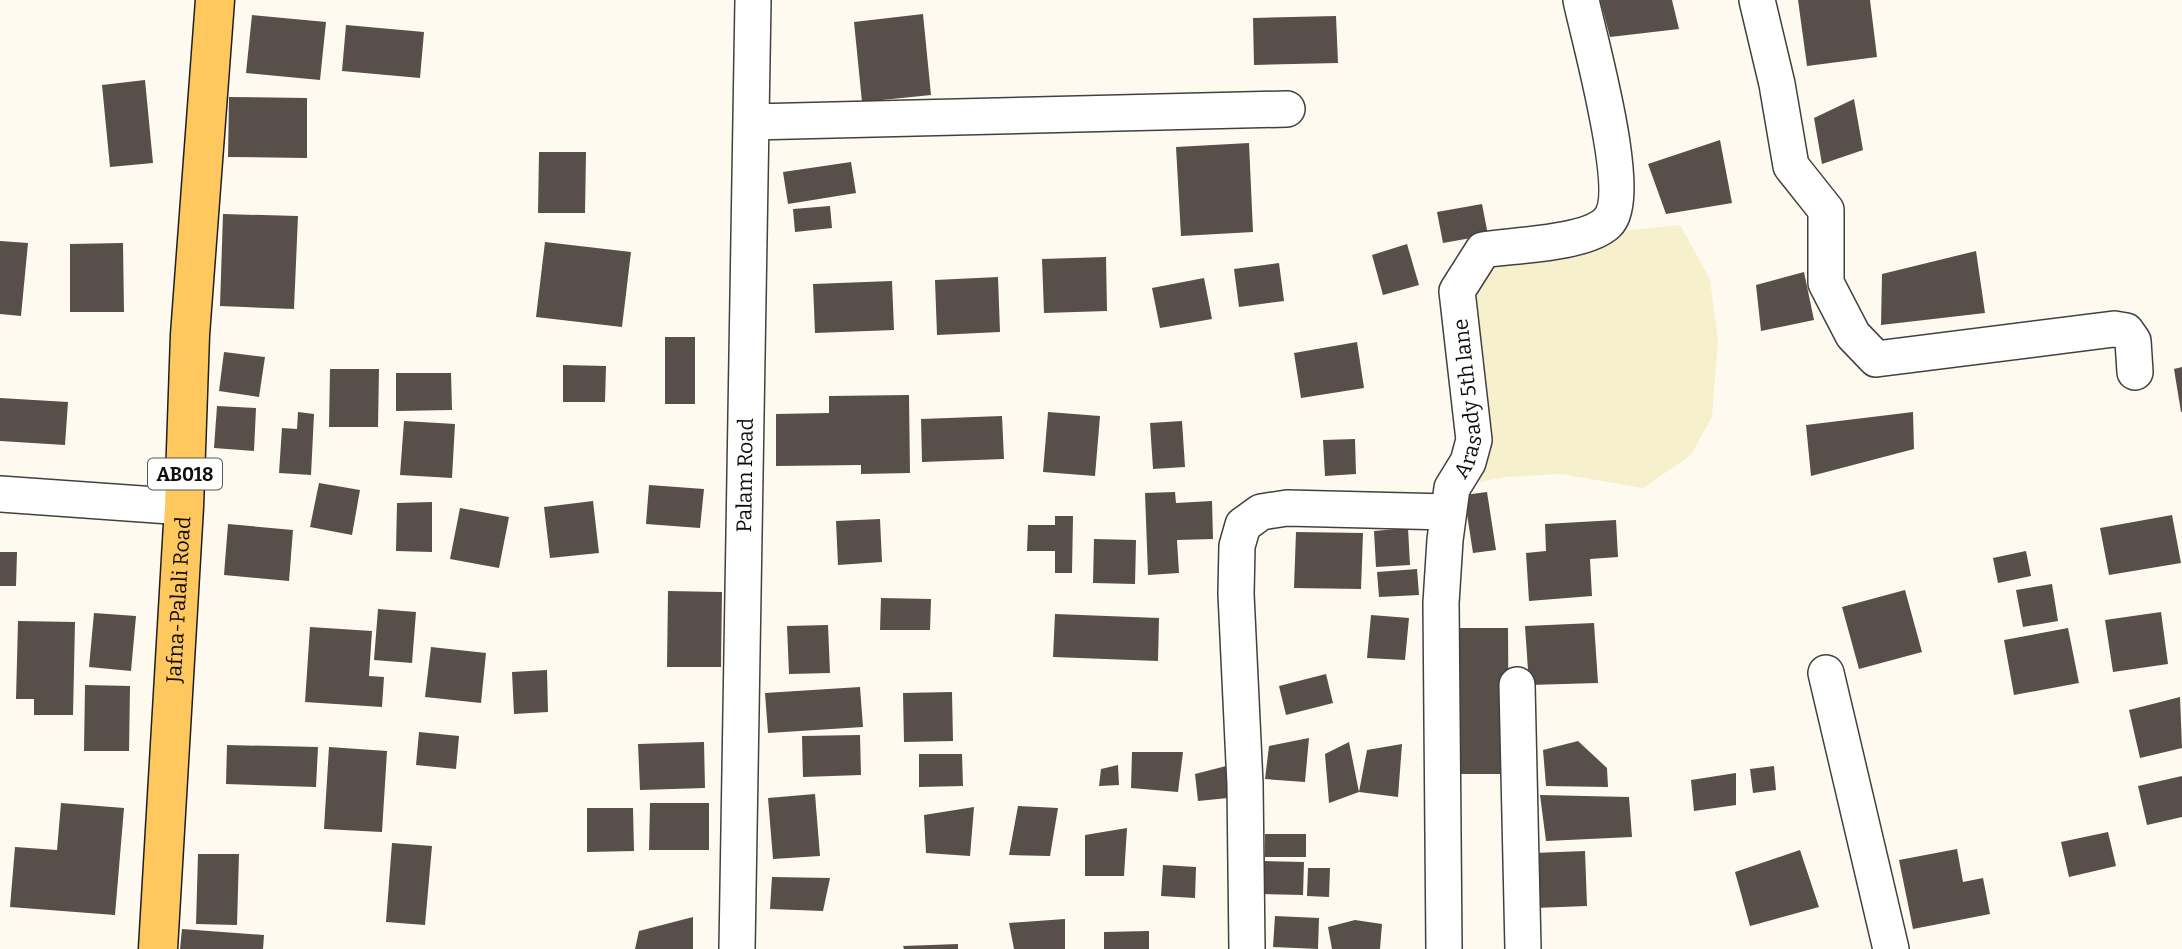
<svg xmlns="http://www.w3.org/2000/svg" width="2182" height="949" font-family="Bitter,serif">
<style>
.farmland{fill:#f7f0cd}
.building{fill:#584e4a}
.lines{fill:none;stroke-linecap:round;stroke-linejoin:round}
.minor-casing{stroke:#414141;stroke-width:38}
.major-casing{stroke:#1f1f1f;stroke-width:41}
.minor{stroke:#fff;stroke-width:35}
.major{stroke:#ffc85f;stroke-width:38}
.labels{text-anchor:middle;stroke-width:7;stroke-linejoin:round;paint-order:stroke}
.shield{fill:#fff;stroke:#565656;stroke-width:2}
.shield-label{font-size:19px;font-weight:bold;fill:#0e0e0e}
.street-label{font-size:21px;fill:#0e0e0e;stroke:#fff}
</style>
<rect width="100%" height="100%" fill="#fffaef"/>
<path class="farmland" d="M1680 225 1710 279 1718 341 1712 417 1691 455 1643 488 1561 474 1505 477 1452 488 1468 462 1465 276 1585 235Z"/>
<path class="building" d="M1600 0H1672L1679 29 1610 37Z
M1798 0H1870L1877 57 1807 66Z
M923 14 931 95 862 102 854 22Z
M252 15 326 22 320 80 246 73Z
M1336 16 1338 63 1254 65 1253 18Z
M346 25 424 32 420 78 342 71Z
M145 80 153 163 110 167 102 85Z
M229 97 307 98V158L228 157Z
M1854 99 1863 150 1822 164 1814 118Z
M1720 140 1732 203 1666 214 1648 164Z
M1249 143 1253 232 1181 236 1176 147Z
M539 152H586L585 213H538Z
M851 162 856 193 788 204 783 172Z
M1482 204 1488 235 1443 243 1437 212Z
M830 206 832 228 795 232 793 209Z
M223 214 298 216 294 309 220 306Z
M0 241 28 243 21 316 0 314Z
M545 242 631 252 622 327 536 317Z
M123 243 124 312H70V244Z
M1407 244 1419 285 1383 295 1372 255Z
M1976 251 1985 313 1881 325 1882 274Z
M1106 257 1107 311 1044 313 1042 259Z
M1279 263 1284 301 1239 307 1234 269Z
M1804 272 1814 320 1761 331 1756 285Z
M998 277 1000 332 937 335 935 280Z
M1204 278 1212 319 1160 328 1152 288Z
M892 281 894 330 815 333 813 284Z
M665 337H695V404H665Z
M1357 342 1364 388 1301 398 1294 353Z
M224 352 265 357 259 397 219 391Z
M563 365 606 366 605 402H563Z
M2182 367V412H2181L2174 369Z
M330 369H379L378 427H329Z
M396 373H451L452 410 396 411Z
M909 395 910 473 861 474V465L776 466V414L829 413V396Z
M0 398 68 402 65 445 0 441Z
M217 406 256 408 254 451 214 448Z
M298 412 314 414 311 475 279 473 282 428 297 429Z
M1048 412 1100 416 1095 476 1043 472Z
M1913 412 1914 449 1811 476 1806 425Z
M1002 416 1004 459 922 462 921 419Z
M404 421 455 424 452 478 400 475Z
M1182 421 1185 467 1153 469 1150 423Z
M1355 439 1356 474 1325 476 1323 440Z
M319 483 360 490 352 535 310 527Z
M649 485 704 489 700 528 646 524Z
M1175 492 1176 503 1212 501 1213 539 1177 540 1179 573 1148 575 1145 493Z
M1487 492 1496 550 1473 553 1464 495Z
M593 501 599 553 550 558 544 507Z
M432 502V552L396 551 397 503Z
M460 508 509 517 499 568 450 559Z
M2172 515 2181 563 2109 575 2100 528Z
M1055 516H1073L1072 573H1055V551H1027L1028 525H1055Z
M880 519 882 562 838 565 836 521Z
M1616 520 1618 557 1590 559 1592 596 1529 601 1526 553 1546 551 1545 524Z
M228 524 293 530 289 581 224 575Z
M1408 528 1410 565 1376 567 1374 531Z
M1296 532 1363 533 1361 589 1294 588Z
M1094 539 1136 540 1135 584 1093 583Z
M2026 551 2031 576 1998 583 1993 558Z
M0 552H17L16 586H0Z
M1417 569 1419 595 1379 597 1377 572Z
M2052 584 2058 621 2023 627 2016 590Z
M1905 590 1922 652 1859 669 1842 607Z
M668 591 722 592 721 667H667Z
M881 598 931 599 930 630H880Z
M378 609 416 612 412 663 374 660Z
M2161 612 2168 664 2113 672 2105 620Z
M94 613 136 616 131 671 89 667Z
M1055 614 1159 618 1158 661 1053 657Z
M1371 615 1409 618 1405 660 1367 658Z
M18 621 75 622 73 715H34V699H16Z
M1594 623 1598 683 1529 685 1525 626Z
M828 625 830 673 789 674 787 626Z
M310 627 372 631 369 676 384 677 382 707 305 702Z
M1455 628H1508L1509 774H1459Z
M2068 628 2079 683 2014 695 2004 640Z
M431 647 486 653 481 703 425 697Z
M547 670 548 712 514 714 512 672Z
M1326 674 1333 703 1286 715 1279 686Z
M85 685 130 686 129 751H84Z
M860 687 863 727 768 733 765 693Z
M952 692 953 741 904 742 903 693Z
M2180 697 2182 748 2140 758 2129 710Z
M419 732 459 736 456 769 416 765Z
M860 735 861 775 803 777 802 736Z
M1309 738 1305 782 1265 779 1269 746Z
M1578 741 1607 768 1608 787 1546 786 1543 750Z
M704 742 705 788 640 790 638 744Z
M1349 742 1359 792 1367 750 1402 744 1398 797 1359 792 1329 803 1325 754Z
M227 745 318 747 316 787 226 784Z
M329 747 387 751 382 832 324 829Z
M1132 752H1183L1178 792 1131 788Z
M919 754H962L963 786 919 787Z
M1118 765 1119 785 1099 786 1101 769Z
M1230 765 1238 797 1198 801 1195 774Z
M1774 766 1776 790 1753 793 1750 769Z
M1736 773V805L1694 811 1691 780Z
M2182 776V817L2147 825 2138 786Z
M815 794 820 856 773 859 768 798Z
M1540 795 1629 797 1632 837 1546 841Z
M61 803 124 808 115 915 10 907 15 847 57 850Z
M650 803H709V850H649Z
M1018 806 1058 808 1050 856 1009 855Z
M974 807 970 856 926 853 924 815Z
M587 808H633L634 851 587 852Z
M1127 828 1124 876H1085V835Z
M2108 832 2116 866 2069 877 2061 842Z
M1265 834H1306V857H1265Z
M392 843 432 846 425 925 386 922Z
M1957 849 1963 882 1983 878 1990 914 1913 929 1899 860Z
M1800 850 1819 907 1750 926 1735 872Z
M1585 851 1587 906 1534 908 1533 853Z
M198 854H239L237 925 196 924Z
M1263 861 1304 862 1303 895 1262 894Z
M1163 865 1196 867 1195 898 1161 896Z
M1308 868H1330L1329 897 1307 896Z
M772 877 830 878 823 911 770 909Z
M1275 916 1319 918 1318 949 1273 947Z
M693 917V949H635L639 931Z
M1065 919V949H1014L1009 923Z
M1355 920 1382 924 1380 949H1332L1328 927Z
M182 929 264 935 263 949H180Z
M1149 931V949H1104V932Z
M958 944V949H904L903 946Z"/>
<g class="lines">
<defs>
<g id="minor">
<path d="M1757 0 1777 84 1791 166 1826 210V283L1853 335 1876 359 2114 329 2126 331 2133 341 2135 372"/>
<path d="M752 122 1287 109"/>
<path d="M0 494 184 507"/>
<path d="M1826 673 1891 949"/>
<path d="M1517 685 1523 949"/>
<path id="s1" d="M737 949 753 0"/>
<path d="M1247 949 1245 784 1236 594 1237 546 1243 525 1261 512 1287 508 1448 512"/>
<path id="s2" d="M1444 949 1441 603 1445 540 1452 488 1468 462 1474 440 1457 291 1483 250C1513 245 1585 244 1607 223 1635 197 1589 39 1581 0"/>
</g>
<g id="major">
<path id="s3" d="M158 949 184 507 190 335 215 0"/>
</g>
</defs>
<use href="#minor" class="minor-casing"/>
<use href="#major" class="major-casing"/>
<use href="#minor" class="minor"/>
<use href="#major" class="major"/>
</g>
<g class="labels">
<rect class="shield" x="148" y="458.5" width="74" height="31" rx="5"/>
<g class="shield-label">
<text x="185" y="481">AB018</text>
</g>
<g class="street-label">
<text dy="7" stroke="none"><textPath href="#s2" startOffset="556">Arasady 5th lane</textPath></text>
<text dy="7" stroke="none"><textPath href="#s1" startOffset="474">Palam Road</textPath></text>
<text dy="7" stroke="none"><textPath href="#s3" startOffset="350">Jafna-Palali Road</textPath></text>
</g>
</g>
</svg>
